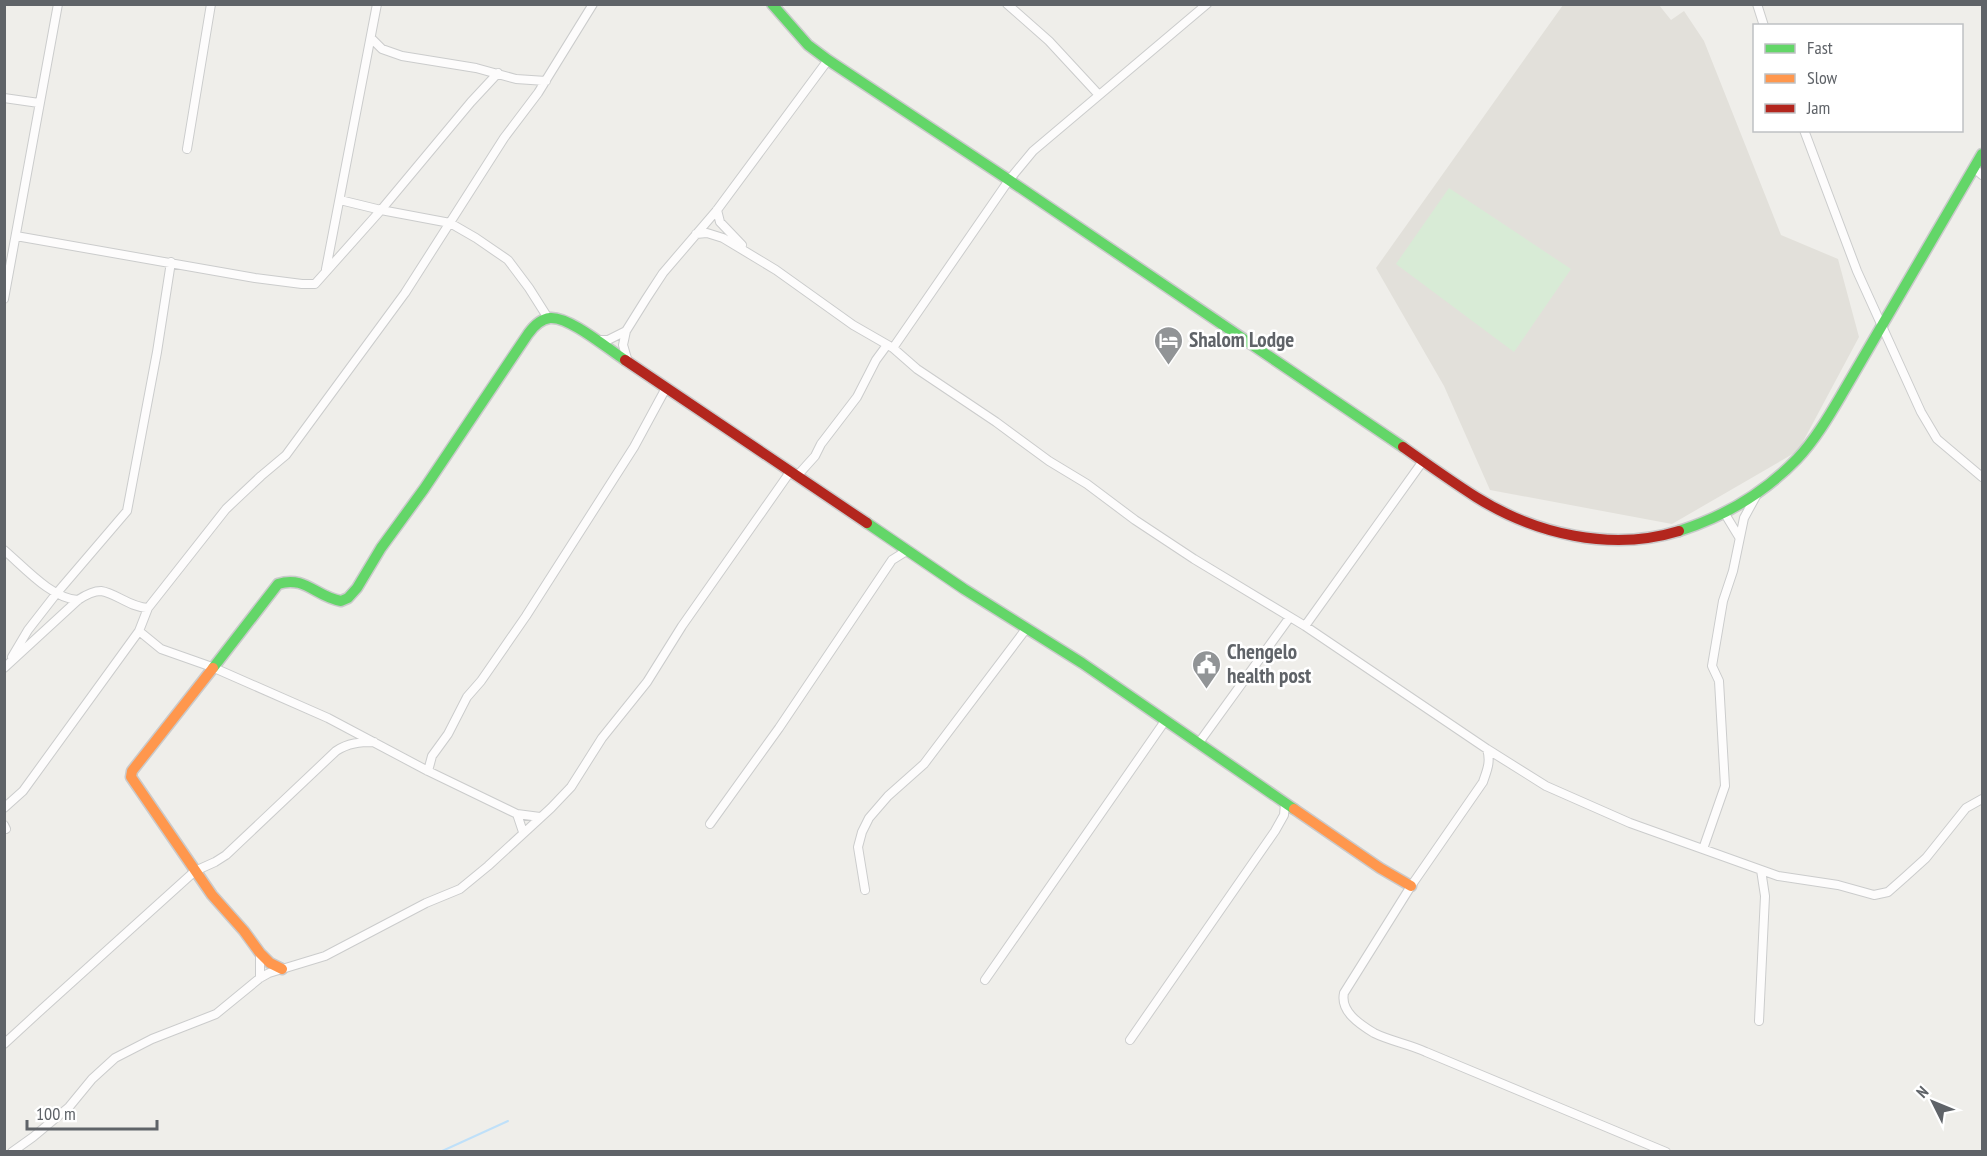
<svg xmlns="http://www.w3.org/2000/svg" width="1987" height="1156" font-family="'PT Sans Narrow',sans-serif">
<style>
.education{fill:#e2e0da}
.green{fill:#d8ebd6}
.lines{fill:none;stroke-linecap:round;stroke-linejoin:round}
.stream{stroke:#bfe0f9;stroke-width:2}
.street-casing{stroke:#cbcccc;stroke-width:10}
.fast-casing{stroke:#cacacb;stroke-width:13}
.slow-casing{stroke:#cacacb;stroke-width:13}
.jam-casing{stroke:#cacacb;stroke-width:13}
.street{stroke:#fdfcfc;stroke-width:8}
.fast{stroke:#63d668;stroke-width:10}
.slow{stroke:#ff974d;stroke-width:10}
.jam{stroke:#b3261e;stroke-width:10}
.labels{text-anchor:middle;stroke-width:5;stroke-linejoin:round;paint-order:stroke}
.poi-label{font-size:21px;font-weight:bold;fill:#5f6368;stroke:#fff;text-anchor:start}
</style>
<rect width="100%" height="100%" fill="#efeeea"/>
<path class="education" d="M1563 5H1659L1671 20 1684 11 1704 41 1781 235 1838 259 1859 337 1798 451 1672 524 1490 490 1444 386 1376 268Z"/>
<path class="green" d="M1449 188 1571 269 1514 352 1396 264Z"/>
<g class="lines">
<path class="stream" d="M440 1152 508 1121"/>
<defs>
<path id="street" d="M1007 4 1049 41 1099 95
M1757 4 1764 26
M371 38 382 49 402 56 476 68 516 79 546 81
M4 98 39 103
M1804 130 1857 271 1921 412 1937 439 1982 477
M187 149 211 4
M1974 168 1982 175
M340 200 381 210 450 223 476 238 508 260 529 288 548 318
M717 210 720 222 742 245
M696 234 707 233 723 238 776 270 853 325 893 348 917 369 996 422 1049 461 1087 484 1135 520 1194 559 1305 626 1487 749 1546 786 1630 823 1778 876 1838 885 1874 895 1888 892 1905 877 1926 858 1966 808 1982 799
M16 236 255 278 302 284H315L381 210 471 102 498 73
M326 269 377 4
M4 299 58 4
M596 340H608L626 331
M893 348 1009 180 1033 151 1207 4
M628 362 623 345 626 331 646 299 663 273 717 210 828 60
M797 476 815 456 821 444 857 397 876 360 887 345
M1725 514 1739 537
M4 550C24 567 52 599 78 600
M148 608 139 631 161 649 212 667 328 718 428 771 517 814 540 817
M1305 626 1423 461
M12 657 28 630 56 594 127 511 157 352 171 262
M4 668 78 600C84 596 94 591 101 591 116 593 129 607 148 608L226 509 261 476 286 455 405 293 504 138 538 93 593 4
M1198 744 1290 617
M1487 749C1491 762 1487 770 1483 782L1411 886 1344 993C1340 1011 1359 1024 1374 1033 1390 1041 1409 1044 1426 1052 1506 1086 1586 1118 1666 1152
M428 771 432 756 448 734 467 697 481 681 526 616 634 447 666 388
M4 808 23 791 139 631
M517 814 523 832
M710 824 779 728 892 560 908 550
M4 825 6 829
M1703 849 1725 786 1719 681 1712 666 1723 601 1733 571 1744 518 1756 496
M865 890 858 847 862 832 869 818 888 796 924 764 1026 629
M260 978V953
M985 980 1165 721
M1759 1021 1765 896 1761 870
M1130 1040 1275 831 1284 815 1285 803
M4 1044 41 1010 195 871 215 862 226 855 336 751C348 743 360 742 374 742
M12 1152 33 1137 69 1107 92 1079 115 1058 152 1039 216 1014 260 978 269 973 325 956 426 903 460 889 488 866 551 808 571 787 602 738 647 682 682 626 790 472"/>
<path id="fast" d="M772 4 808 45 828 60 1009 180 1403 447
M867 523 964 589 1082 663 1294 809
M1679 531C1723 517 1764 493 1797 459 1815 440 1829 416 1842 394L1982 154
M213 668 278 584C305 575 316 597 341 601L348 598 357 588 381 548 424 489 528 334C533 327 540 319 550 318 569 316 608 349 625 360"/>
<path id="slow" d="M213 668 132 771 131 777 212 895 244 931 260 953 270 963 282 969
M1294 809 1380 868 1411 886"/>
<path id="jam" d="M625 360 867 523
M1403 447C1427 464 1451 481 1476 497 1535 534 1611 552 1679 531"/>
</defs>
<use href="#street" class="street-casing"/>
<use href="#fast" class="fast-casing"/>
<use href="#slow" class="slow-casing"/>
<use href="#jam" class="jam-casing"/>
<use href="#street" class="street"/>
<use href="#fast" class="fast"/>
<use href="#slow" class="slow"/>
<use href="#jam" class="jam"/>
</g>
<defs>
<symbol id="hotel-pin" viewBox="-11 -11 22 30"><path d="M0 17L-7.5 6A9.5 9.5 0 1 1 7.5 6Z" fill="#919496" stroke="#fff"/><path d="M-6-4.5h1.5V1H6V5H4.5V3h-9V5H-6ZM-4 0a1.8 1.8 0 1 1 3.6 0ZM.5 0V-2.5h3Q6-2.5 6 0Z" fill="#fff"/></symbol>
<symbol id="civic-pin" viewBox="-11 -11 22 30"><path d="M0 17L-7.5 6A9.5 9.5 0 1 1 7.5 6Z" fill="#919496" stroke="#fff"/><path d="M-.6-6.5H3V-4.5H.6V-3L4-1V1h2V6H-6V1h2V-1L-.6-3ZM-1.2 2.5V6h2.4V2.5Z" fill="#fff"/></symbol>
</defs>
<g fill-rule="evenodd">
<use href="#hotel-pin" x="1152" y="324" width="33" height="45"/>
<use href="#civic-pin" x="1190" y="648" width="33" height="45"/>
</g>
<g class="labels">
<g class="poi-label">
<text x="1189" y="347">Shalom Lodge</text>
<text x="1227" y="659">Chengelo<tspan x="1227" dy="24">health post</tspan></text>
</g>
</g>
<rect width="1987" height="1156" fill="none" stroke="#5f6368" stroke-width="12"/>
<rect x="1753" y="24" width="210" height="108" fill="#ffffff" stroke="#bfc1c3" stroke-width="1.5"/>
<rect x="1765" y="44" width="30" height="9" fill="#63d668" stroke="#bfc1c3" stroke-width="1.5"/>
<text x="1807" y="54" font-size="18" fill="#5f6368">Fast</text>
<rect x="1765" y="74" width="30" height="9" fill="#ff974d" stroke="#bfc1c3" stroke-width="1.5"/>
<text x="1807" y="84" font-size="18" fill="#5f6368">Slow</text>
<rect x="1765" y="104" width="30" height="9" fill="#b3261e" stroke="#bfc1c3" stroke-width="1.5"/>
<text x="1807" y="114" font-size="18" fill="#5f6368">Jam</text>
<g transform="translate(1933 1102) rotate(313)" stroke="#ffffff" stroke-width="4.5" paint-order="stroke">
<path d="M0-4.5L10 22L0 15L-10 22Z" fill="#5f6368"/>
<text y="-9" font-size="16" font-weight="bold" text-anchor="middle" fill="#5f6368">N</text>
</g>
<path d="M27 1120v9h130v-9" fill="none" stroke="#5f6368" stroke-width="3"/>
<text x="36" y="1120" font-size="18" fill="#5f6368" stroke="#ffffff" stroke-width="4.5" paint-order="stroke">100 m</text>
</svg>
